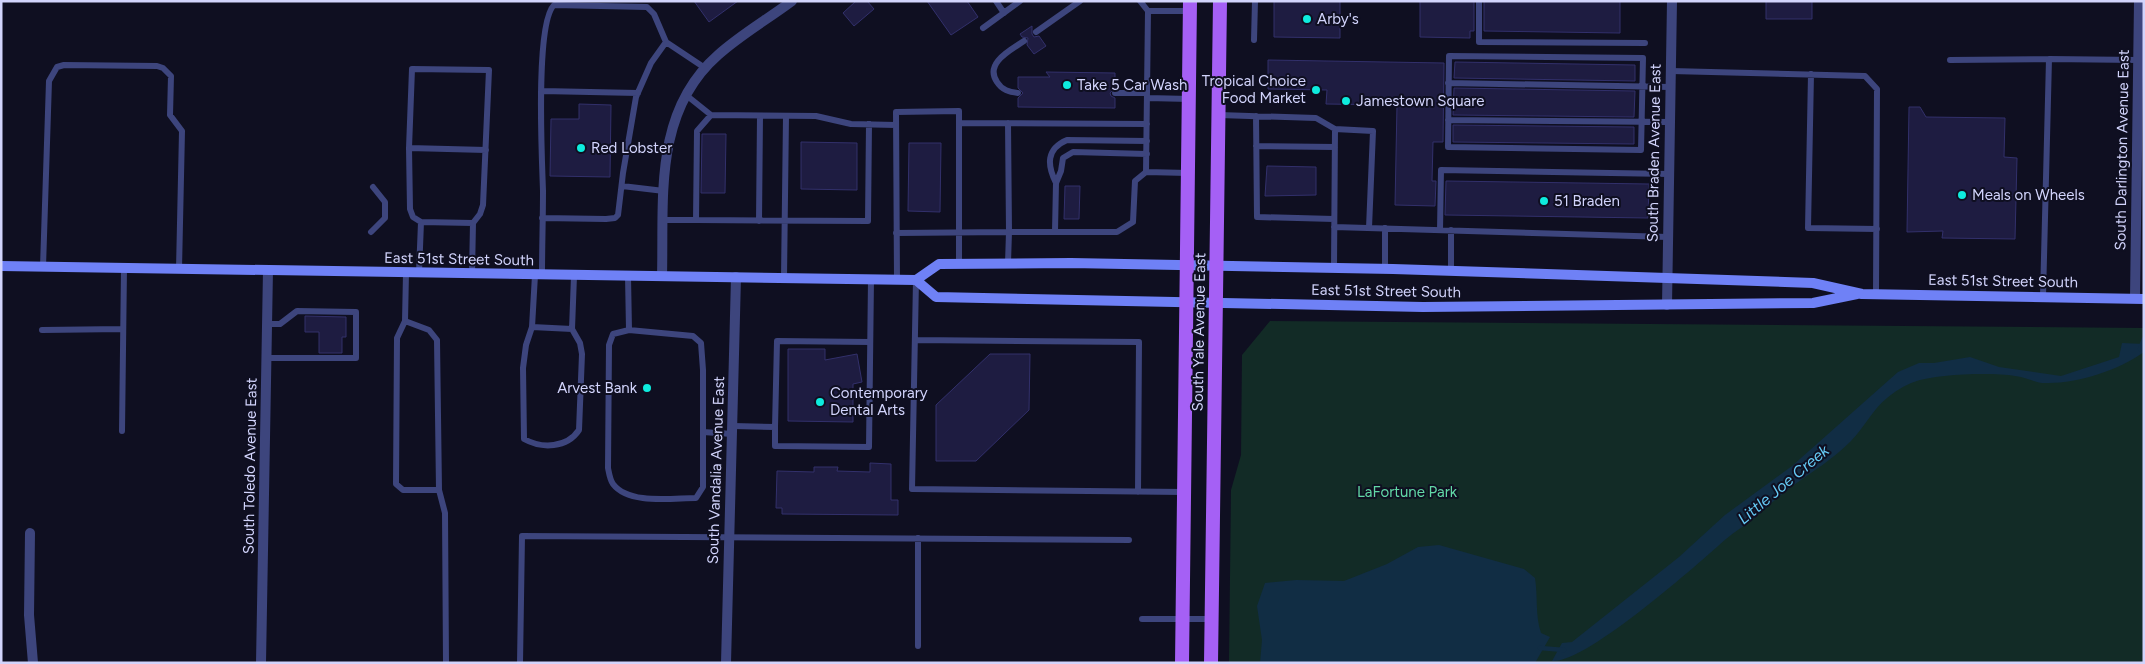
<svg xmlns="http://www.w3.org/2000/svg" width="2145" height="664" font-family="Figtree,sans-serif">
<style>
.green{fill:#122b26}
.water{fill:#112d44}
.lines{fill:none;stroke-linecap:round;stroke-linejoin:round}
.stream{stroke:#112d44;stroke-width:4.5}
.building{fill:#1e1c41;stroke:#32306b}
.service{stroke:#3d457d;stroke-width:6}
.minor{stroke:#3d457d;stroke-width:10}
.tertiary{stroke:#3d457d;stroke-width:10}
.secondary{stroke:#6f81f6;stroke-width:10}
.primary{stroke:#a560f5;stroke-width:14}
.poi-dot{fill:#0eecde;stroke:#0f0f21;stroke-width:2}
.labels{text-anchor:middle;stroke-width:4;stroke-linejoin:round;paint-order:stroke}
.poi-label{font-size:15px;fill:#d2d4fc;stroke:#0f0f21;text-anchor:start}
.street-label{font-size:15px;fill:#d2d4fc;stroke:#0f0f21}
.park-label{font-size:15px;fill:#62d8a7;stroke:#0f0f21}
.water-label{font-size:16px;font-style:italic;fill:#66cbf6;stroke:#0f0f21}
</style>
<rect width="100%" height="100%" fill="#0f0f21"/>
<path class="green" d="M1270 321 2144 328V663H1229L1231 490 1241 455 1242 355Z"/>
<path class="water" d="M2122 343 2144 344V352C2119 370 2079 383 2048 383 2037 384 2026 377 2015 376 1991 372 1936 374 1914 382 1905 385 1894 392 1887 398 1873 409 1864 428 1851 441 1833 459 1812 472 1791 487 1778 497 1766 508 1754 518 1745 526 1735 531 1726 539 1700 562 1586 664 1552 661L1562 643 1572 642 1679 557 1725 515 1792 466 1898 372 1919 363H1934L1970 357 1999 367 2061 376 2119 357Z
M1439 545 1524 569 1535 578C1538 597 1535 615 1541 633L1550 637 1535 663H1260L1262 640 1257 606 1265 583 1296 580 1344 581 1387 564 1418 547Z"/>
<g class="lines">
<path class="stream" d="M2140 349 2144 339
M1540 648 1564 650"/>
</g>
<path class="building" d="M694 1H738L709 22Z
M856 1H867L874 9 854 26 843 13Z
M927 1H967L978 17 951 35Z
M1274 1H1340V38L1274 37Z
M1420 1H1474V31H1470V38L1420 37Z
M1484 1H1620V33L1484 31Z
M1766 1H1812V19H1766Z
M1032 26V34L1034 37 1039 36 1046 46 1034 54 1027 45 1028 38 1022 37 1020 34Z
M1268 60 1444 63 1443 142H1433L1432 181H1436L1435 206 1395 205 1397 105 1326 104 1327 90 1268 89Z
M1455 62 1635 65V81L1454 78Z
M1046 72 1115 73V88L1110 93 1111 96 1115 98V108L1018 107V98L1023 93 1018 88V77H1050Z
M1454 88 1635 91 1634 117 1453 115Z
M579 104 611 105 610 177 550 176 551 119H579Z
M1909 107H1920L1926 117 2005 118 2004 157 2017 158 2015 239 1942 238 1943 231 1907 232Z
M1453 125 1634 127V144L1453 142Z
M702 134H726L725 193H701Z
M801 142 857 143V190L801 189Z
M909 143H941L940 212 908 211Z
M1267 166 1316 167V195L1265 196Z
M1446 181 1649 184 1648 218 1445 215Z
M1065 186H1080L1079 219H1064Z
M305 316 346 317V337H342V353H319V332H305Z
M788 349H825V360L857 354 862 382 853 384V422L788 421Z
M990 354H1030L1029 410 976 461H936V405Z
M870 463 891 464V500H898V515L782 514V508H776L777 471 814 472V467H838L837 471 870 472Z"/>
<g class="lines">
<path class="service" d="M996 1 1004 13
M1479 1V42L1645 43
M1148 11H1190
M983 28 1020 1
M1036 32 1080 1
M1254 40 1255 1
M666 42 705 68
M1449 56 1643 58 1641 150 1448 147Z
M1950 60 2049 59
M1671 71 1865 76 1877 89 1876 294
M1811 74 1808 228 1877 229
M1448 83 1670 87
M542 91 638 93
M1018 93C1009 92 1002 90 997 82 984 63 1011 50 1024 41
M1115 93H1147
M686 95 711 115 816 116 851 124 896 125
M1147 98 1190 99
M1219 115 1316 118 1335 129 1373 131 1369 228
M1256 116 1257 217 1334 219
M1448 120 1670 122
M959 123 1147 124
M1256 146 1335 147
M409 148 486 150
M1146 172 1188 173
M1056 183C1047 165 1046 149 1067 140L1147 141
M622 186 664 191
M663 220H696L697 131 711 115
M696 220 868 221 869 124
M759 221 760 116
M421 222 413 217 410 209 409 148 412 69 489 70 483 205 480 214 473 223
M1334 227 1668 237
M1385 228V269
M1440 230 1441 170 1669 174
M1451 230V271
M1055 231 1056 183 1061 171 1063 158 1073 152 1147 154
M371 232 385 218V202L373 187
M896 233 1009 232 1008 123
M1008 263 1009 232H1117L1133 222 1135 181 1146 172 1148 11 1140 1
M43 267 49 81 57 67 64 65 157 66 163 68 171 76 170 115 182 131 179 269
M1334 268 1335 129
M419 273 421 222 473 223 472 274
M535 275 532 327 572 329
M542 275C542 247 543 219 543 191 542 159 535 24 554 5L647 7 654 14 666 42 651 63 636 97 623 173 618 215 615 218 606 219 542 218
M628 276 629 330 613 334 609 345 608 468C609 473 610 480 613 484 629 505 672 498 696 498L703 487V370L701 343 693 336 629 330
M784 278 786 116
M897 280 896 112 959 111V263
M916 280 912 489 1184 492
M2043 297 2049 59 2138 60
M405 321 429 330 437 340 439 490H403L396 484 397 338 405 321 406 273
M532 327 526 345 523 368 524 439C542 449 567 448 579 430L582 354 580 343 572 329 574 276
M42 330 123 329
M915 340 1139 342 1138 492
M267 358H356V312L297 311 280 324H267
M733 426 775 427V446L869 447 871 279
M775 427 777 341 870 342
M122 431 124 268
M703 432 732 434
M439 490 445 513 446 663
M1142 619H1212
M918 646V538
M520 663 522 536 1129 540"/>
<path class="minor" d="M662 276C664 198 653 112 718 55 740 35 768 19 792 1
M1667 305 1672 1
M30 533 29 615 33 663
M261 663 268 270
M726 663 736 277"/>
<path class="tertiary" d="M2135 298 2139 1"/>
<path class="secondary" d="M1 266 916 280 939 264 1071 263 1393 269 1667 278 1813 283 1862 294 2144 299
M916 280 936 297 1423 307 1813 303 1857 294"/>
<path class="primary" d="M1182 663 1190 1
M1211 663 1220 1"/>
</g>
<g class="poi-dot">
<circle cx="1307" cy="19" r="5"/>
<circle cx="1067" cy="85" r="5"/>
<circle cx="1316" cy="90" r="5"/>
<circle cx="1346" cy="101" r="5"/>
<circle cx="581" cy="148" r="5"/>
<circle cx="1962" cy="195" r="5"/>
<circle cx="1544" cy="201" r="5"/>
<circle cx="647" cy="388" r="5"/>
<circle cx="820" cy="402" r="5"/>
</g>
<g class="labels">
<g class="poi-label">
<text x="1317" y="24">Arby's</text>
<text x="1306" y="86" text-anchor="end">Tropical Choice<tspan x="1306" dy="17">Food Market</tspan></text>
<text x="1077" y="90">Take 5 Car Wash</text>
<text x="1356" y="106">Jamestown Square</text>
<text x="591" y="153">Red Lobster</text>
<text x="1972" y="200">Meals on Wheels</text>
<text x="1554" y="206">51 Braden</text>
<text x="637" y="393" text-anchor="end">Arvest Bank</text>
<text x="830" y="398">Contemporary<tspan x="830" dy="17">Dental Arts</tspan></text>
</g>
<g class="street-label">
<text transform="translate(2122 150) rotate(-89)" y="5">South Darlington Avenue East</text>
<text transform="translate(1654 153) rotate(-89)" y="5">South Braden Avenue East</text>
<text transform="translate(459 259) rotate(1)" y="5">East 51st Street South</text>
<text transform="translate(2003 281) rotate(1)" y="5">East 51st Street South</text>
<text transform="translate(1386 291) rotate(1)" y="5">East 51st Street South</text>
<text transform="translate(1199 332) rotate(-89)" y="5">South Yale Avenue East</text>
<text transform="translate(250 466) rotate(-89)" y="5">South Toledo Avenue East</text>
<text transform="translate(716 470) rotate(-88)" y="5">South Vandalia Avenue East</text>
</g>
<g class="park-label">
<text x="1407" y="497">LaFortune Park</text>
</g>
<g class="water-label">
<text transform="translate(1783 484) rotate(-40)" y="6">Little Joe Creek</text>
</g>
</g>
<rect width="2145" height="664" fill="none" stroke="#d2d4fc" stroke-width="5"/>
</svg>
